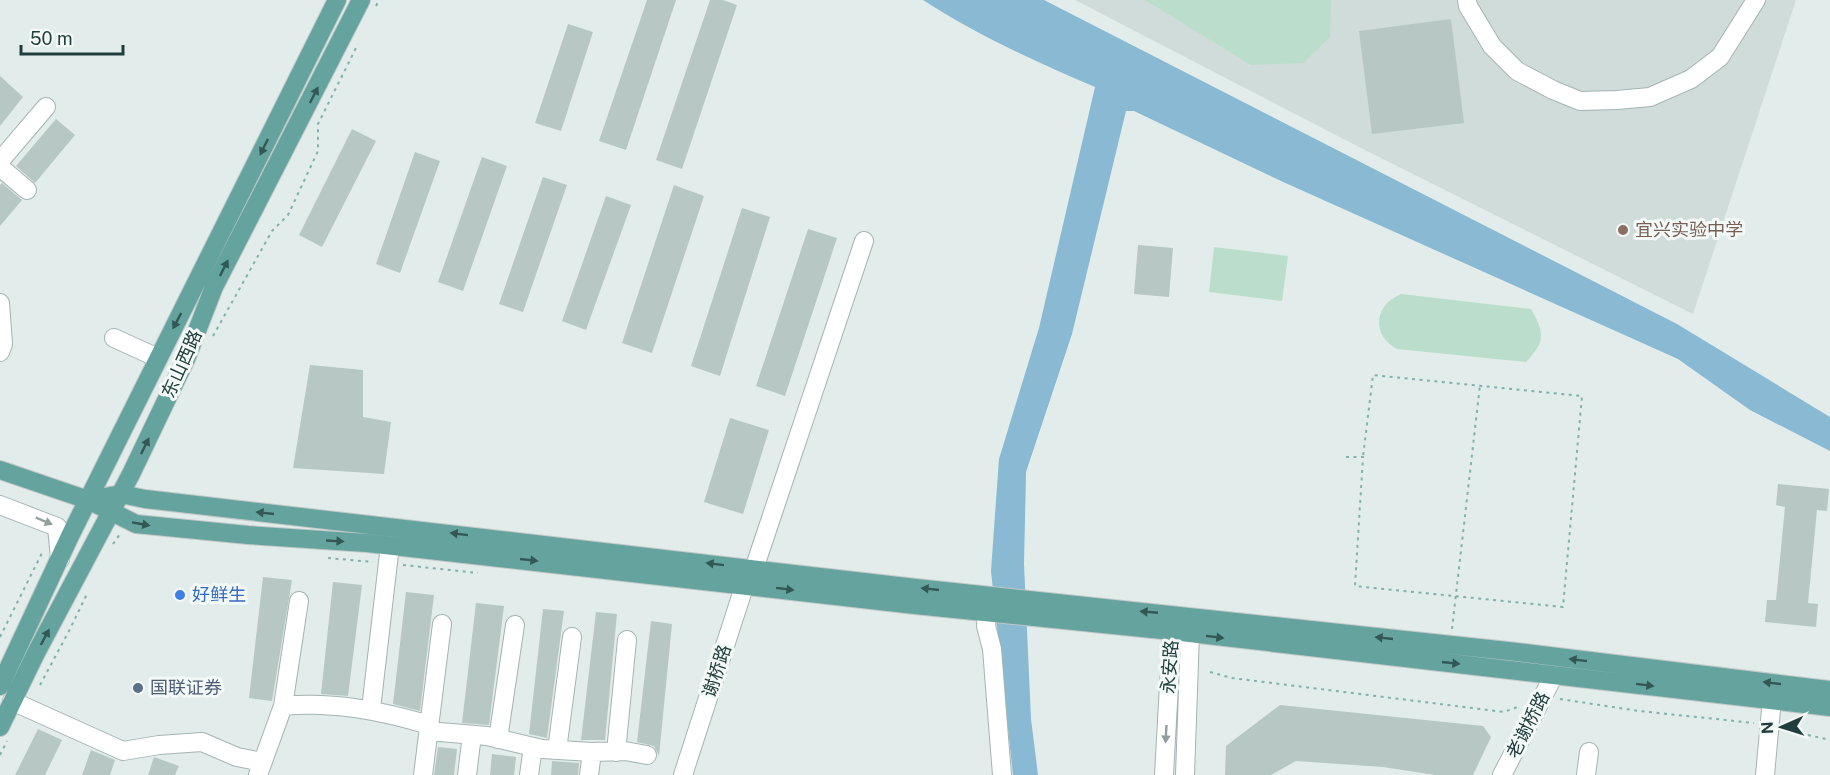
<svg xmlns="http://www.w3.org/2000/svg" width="1830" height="775" font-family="'Public Sans','Noto Sans SC',sans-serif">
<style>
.built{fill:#d0dcd9}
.green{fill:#badecb}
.water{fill:#89b9d3}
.building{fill:#b7c7c3}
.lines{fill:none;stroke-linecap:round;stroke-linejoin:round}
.minor-casing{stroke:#a4b4b2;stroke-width:20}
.major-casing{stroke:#c1c9c8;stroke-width:20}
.path{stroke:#82b1ab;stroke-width:2;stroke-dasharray:3 4.5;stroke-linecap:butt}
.minor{stroke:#fff;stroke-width:18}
.major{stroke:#65a39f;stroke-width:18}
.oneway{fill:#325755}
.oneway2{fill:#909e9e}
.education-dot{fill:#8d6e63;stroke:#f3f9f7;stroke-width:2}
.shop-dot{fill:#3f7fe0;stroke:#f3f9f7;stroke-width:2}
.service-dot{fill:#5c6f8a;stroke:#f3f9f7;stroke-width:2}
.labels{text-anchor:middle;stroke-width:6;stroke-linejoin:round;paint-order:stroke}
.education-label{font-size:18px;fill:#785e54;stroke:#f3f9f7;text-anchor:start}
.street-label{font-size:18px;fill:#213e3c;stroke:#f3f9f7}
.shop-label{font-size:18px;fill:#366cbe;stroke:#f3f9f7;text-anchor:start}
.service-label{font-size:18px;fill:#4e5e75;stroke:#f3f9f7;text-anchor:start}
</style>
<rect width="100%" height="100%" fill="#e2ecea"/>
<path class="built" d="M1075 0H1796L1693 314 1357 146Z"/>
<path class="green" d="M1145 0H1331L1330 37 1303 63 1251 65Z
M1214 247 1288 256 1282 301 1209 292Z
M1401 294 1531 309C1545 333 1545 342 1526 362L1397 349C1371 335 1374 305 1401 294Z"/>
<path class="water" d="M923 0H1044L1677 324 1830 417V451L1750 410 1678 359 1281 181 1134 111H1126L1072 334 1026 472 1024 564 1031 719 1038 775H1013L991 571 999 459 1039 328 1095 87C1036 62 977 35 923 0Z"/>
<path class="building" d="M647 0H676L626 150 599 141Z
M710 0H723L737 5 682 169 656 160Z
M1451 19 1464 123 1372 134 1359 31Z
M568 24 593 32 561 131 535 123Z
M0 76 23 97 0 126Z
M56 119 75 135 35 183 16 166Z
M352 129 376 141 322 247 299 235Z
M415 152 440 161 400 273 376 264Z
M482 157 507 166 463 291 438 282Z
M543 177 567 185 523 312 499 304Z
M2 183 22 200 0 226V185Z
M674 185 704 196 652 353 622 343Z
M606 196 631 205 586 330 562 321Z
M742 208 770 217 720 376 691 366Z
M808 229 837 238 785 396 756 386Z
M1138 245 1173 248 1169 297 1134 294Z
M310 365 363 370V417L391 422 384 474 293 468Z
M730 418 769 430 743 514 704 502Z
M1778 484 1829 489 1827 511 1817 510 1808 603 1818 604 1816 627 1765 622 1767 600H1776L1785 507 1776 505Z
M263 577 292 580 272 701 249 698Z
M333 582 362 585 348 696 321 694Z
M406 592 434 595 420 711 393 704Z
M476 603 504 606 489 725 462 723Z
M543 609 564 611 547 738 529 734Z
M596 612 617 614 605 740H581Z
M651 621 672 624 659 756 654 746 637 742Z
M1280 705 1483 726 1491 737 1473 775H1435L1383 767 1296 761 1271 775H1225L1226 746Z
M38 729 62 740 45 775H15Z
M438 747 457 749 454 775H434Z
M91 750 115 760 110 775H82Z
M492 754 516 757 514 775H490Z
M154 757 179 766 175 775H148Z
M552 761 579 763 578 775H551Z"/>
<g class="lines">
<defs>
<path id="minor" d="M1467 0 1468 6 1492 46 1517 71 1553 90 1580 101 1617 100 1650 97 1691 79 1720 57 1756 0
M0 161 46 107
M0 167 27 190
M0 303 3 344 0 352
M114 338 158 358
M0 505 57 527 60 559
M987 612 986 626 992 649 1002 775
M1183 620 1190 634 1185 775
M12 701 123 751 159 745 202 742 237 757 262 762
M283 706 299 601
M371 709 390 545
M428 731 487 736 542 749 592 752 625 751 647 755
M498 739 515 625
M557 750 572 637
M616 752 627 640
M258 775 283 706C333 701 382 711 429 725
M423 775 442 624
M467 775 472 735
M529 775 533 747
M589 775 592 752
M683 775 745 584 754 569 864 241
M1164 775 1172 631 1179 619
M1502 775 1554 675
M1586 775 1589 752
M1765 775 1772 699"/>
<path id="major" d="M0 470 88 500 136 524 248 535 367 543 915 605 1172 631 1830 707
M88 500 121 494 145 499 916 588 1508 651 1830 690
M0 686 70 536 337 0
M0 727 36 653 131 474 186 359 214 287 361 0"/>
</defs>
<use href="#minor" class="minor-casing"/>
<use href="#major" class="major-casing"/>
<path class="path" d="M376 6 379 0
M213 336 272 231 288 215 318 151V124L358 44
M1346 457H1363L1355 586 1563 607 1582 396 1373 375 1363 457
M113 544 120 534
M328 558 373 562
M403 565 478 573
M1452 629 1480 385
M0 637 43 551
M1210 672 1232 678 1504 712 1520 706
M40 685 69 631 87 594
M1560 699 1639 711 1754 723
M1786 730 1830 740
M0 755 7 741"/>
<use href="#minor" class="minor"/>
<use href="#major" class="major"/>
</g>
<defs><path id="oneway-solid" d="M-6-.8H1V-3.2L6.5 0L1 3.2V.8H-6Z" transform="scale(1.5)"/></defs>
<g class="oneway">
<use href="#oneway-solid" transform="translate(314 95) rotate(-63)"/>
<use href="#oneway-solid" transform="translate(264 147) rotate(116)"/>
<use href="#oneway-solid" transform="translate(224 268) rotate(-63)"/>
<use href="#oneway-solid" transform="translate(177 321) rotate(118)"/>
<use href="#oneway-solid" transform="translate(145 446) rotate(-64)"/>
<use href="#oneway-solid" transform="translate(265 513) rotate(-174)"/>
<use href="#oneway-solid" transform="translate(141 524) rotate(10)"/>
<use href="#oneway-solid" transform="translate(459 534) rotate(-173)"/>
<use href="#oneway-solid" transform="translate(335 541) rotate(3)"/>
<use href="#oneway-solid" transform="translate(529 560) rotate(6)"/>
<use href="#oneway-solid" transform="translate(715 564) rotate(-173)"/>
<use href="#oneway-solid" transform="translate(785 589) rotate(7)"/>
<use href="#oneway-solid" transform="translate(930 589) rotate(-174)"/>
<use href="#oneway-solid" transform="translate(1149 612) rotate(-175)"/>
<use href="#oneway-solid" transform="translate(45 637) rotate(-62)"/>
<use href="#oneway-solid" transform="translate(1215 637) rotate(7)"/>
<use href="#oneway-solid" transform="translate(1384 638) rotate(-174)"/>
<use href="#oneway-solid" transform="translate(1578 660) rotate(-173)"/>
<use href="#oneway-solid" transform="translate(1451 663) rotate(6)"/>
<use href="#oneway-solid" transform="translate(1772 683) rotate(-173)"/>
<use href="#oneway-solid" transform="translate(1645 685) rotate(7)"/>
</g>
<g class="oneway2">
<use href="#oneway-solid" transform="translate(44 521) rotate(23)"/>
<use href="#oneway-solid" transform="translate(1166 734) rotate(93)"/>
</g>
<circle class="education-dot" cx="1623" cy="230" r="6"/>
<circle class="shop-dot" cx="180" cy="595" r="6"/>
<circle class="service-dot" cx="138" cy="688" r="6"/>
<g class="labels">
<g class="education-label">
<text x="1635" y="236">宜兴实验中学</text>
</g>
<g class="street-label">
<text transform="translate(182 364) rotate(-66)" y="6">东山西路</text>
<text transform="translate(1170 667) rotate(-86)" y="6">永安路</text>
<text transform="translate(717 671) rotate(-72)" y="6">谢桥路</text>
<text transform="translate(1528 725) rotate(-63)" y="6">老谢桥路</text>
</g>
<g class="shop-label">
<text x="192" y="601">好鲜生</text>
</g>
<g class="service-label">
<text x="150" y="694">国联证券</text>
</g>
</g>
<g transform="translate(1782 727) rotate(267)" stroke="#f3f9f7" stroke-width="4.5" paint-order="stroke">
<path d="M0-4.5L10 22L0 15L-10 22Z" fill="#213e3c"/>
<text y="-9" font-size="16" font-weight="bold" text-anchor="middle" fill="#213e3c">N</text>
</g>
<path d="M21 45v9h102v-9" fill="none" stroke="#213e3c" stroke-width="3"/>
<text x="30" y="45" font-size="18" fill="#213e3c" stroke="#f3f9f7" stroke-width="4.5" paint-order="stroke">50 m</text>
</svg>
